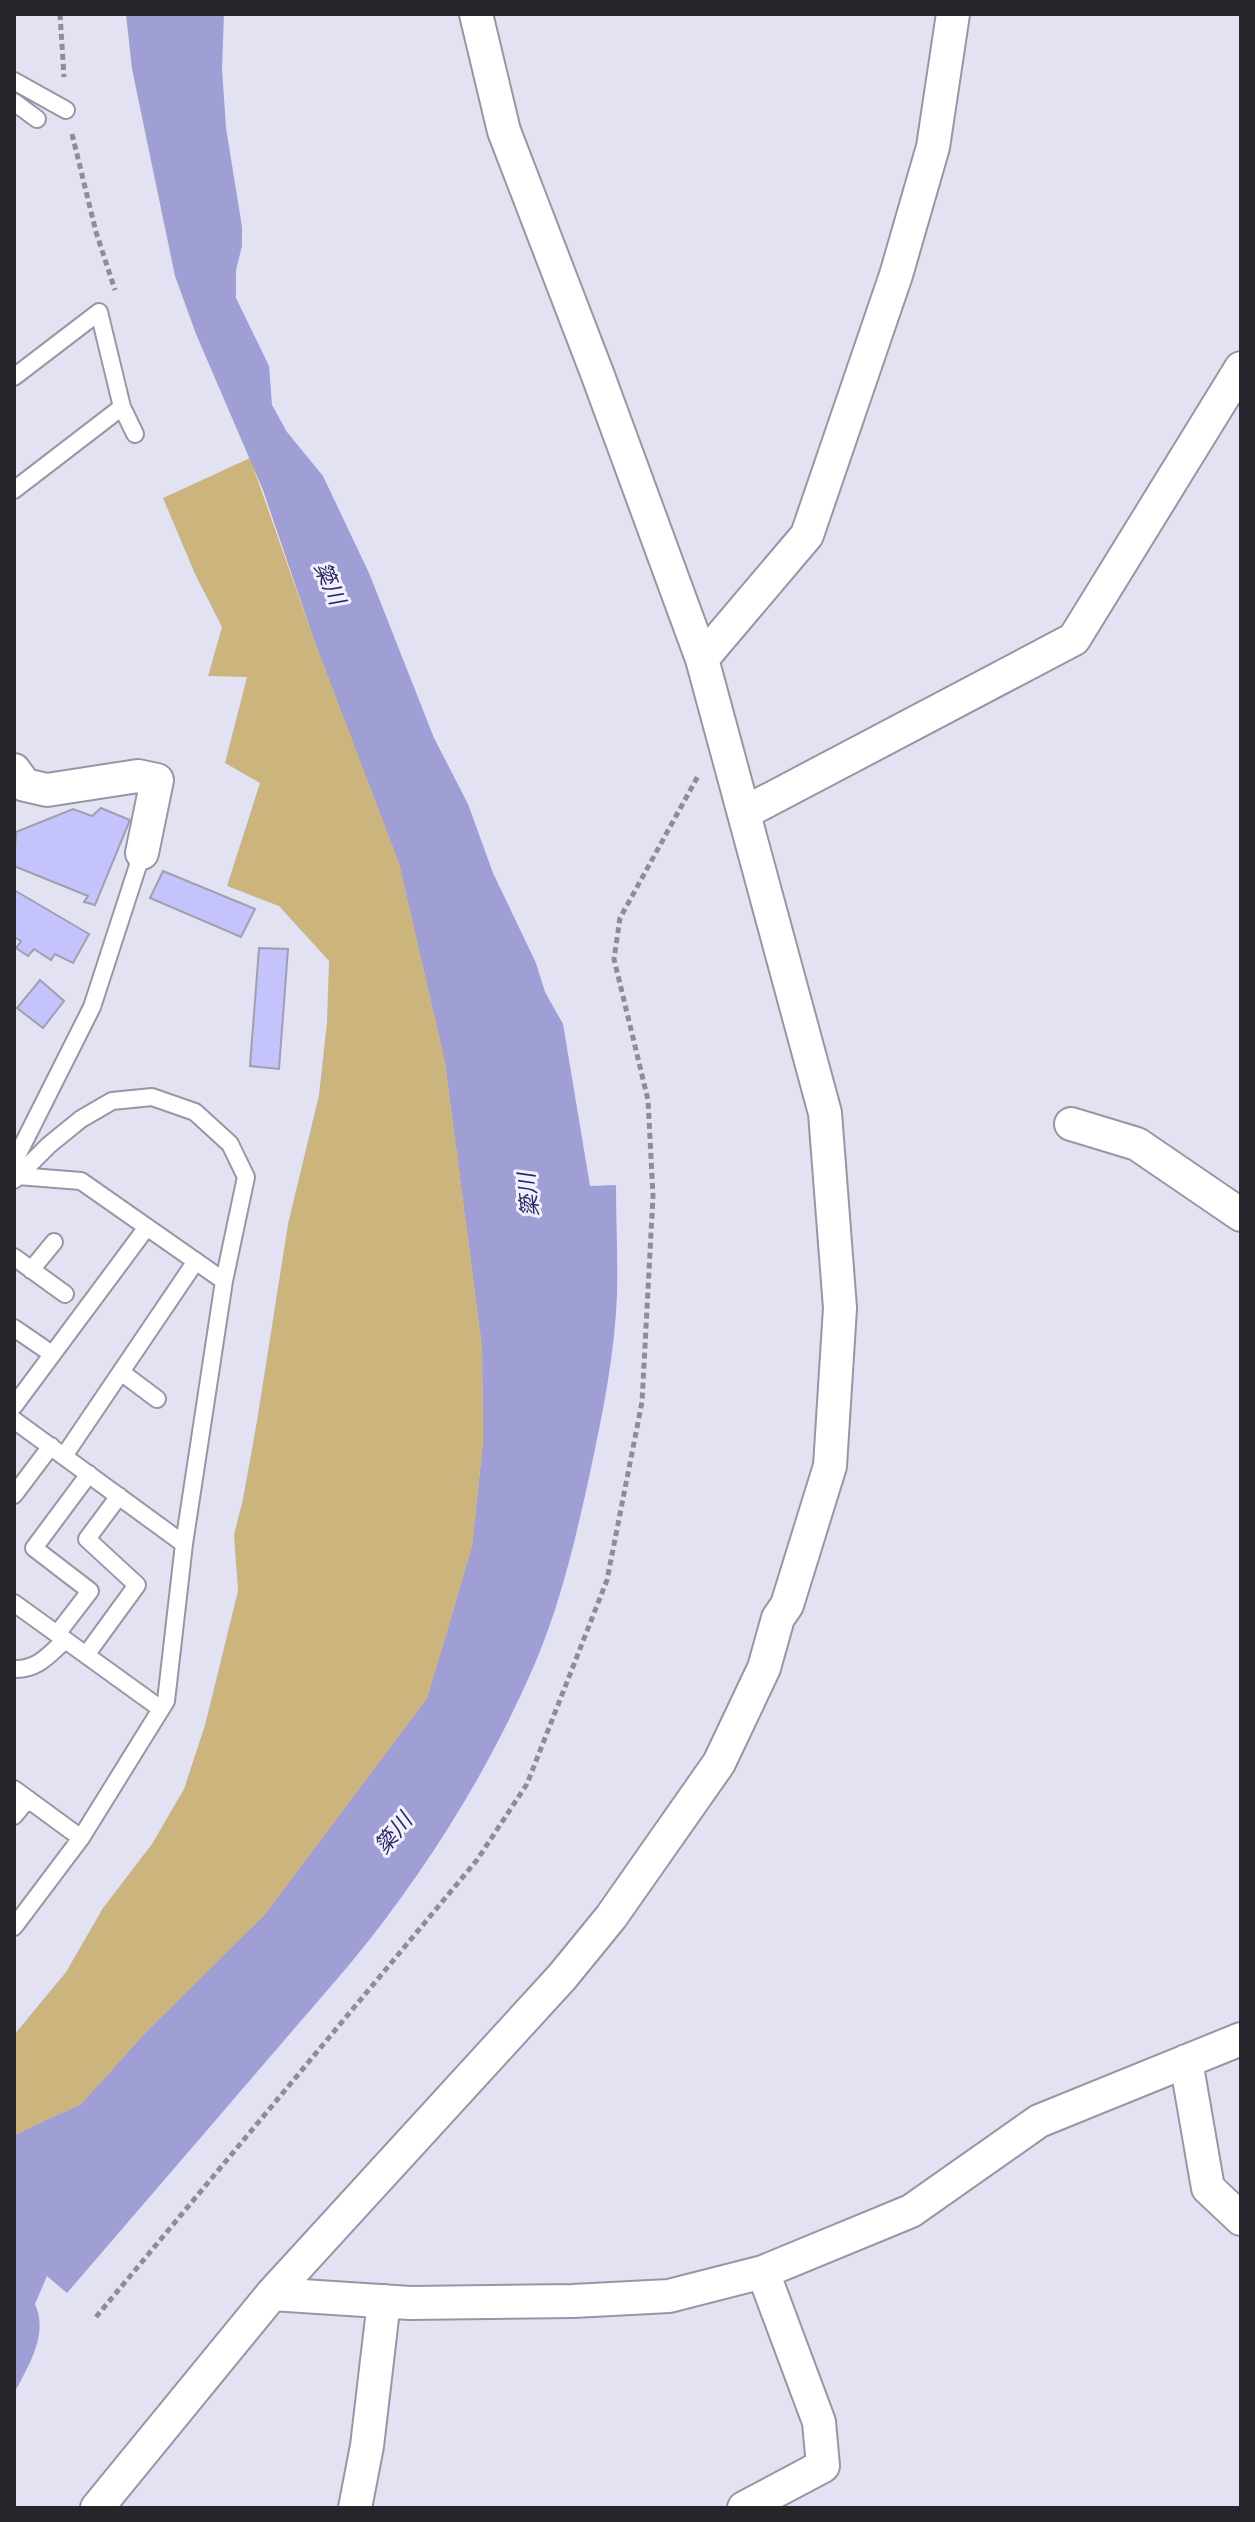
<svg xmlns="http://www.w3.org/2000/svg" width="1255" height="2522" font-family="'IBM Plex Serif','Noto Sans JP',serif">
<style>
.forest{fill:#ccb57c}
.water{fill:#9f9ed5}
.building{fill:#c4c3fb;stroke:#9f9faf;stroke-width:2}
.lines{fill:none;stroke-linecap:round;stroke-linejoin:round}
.service-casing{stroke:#9696a6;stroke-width:20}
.minor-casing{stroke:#9696a6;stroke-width:36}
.path{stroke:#8d8d99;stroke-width:5;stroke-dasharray:6 4;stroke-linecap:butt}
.service{stroke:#fff;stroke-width:16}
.minor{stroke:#fff;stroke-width:32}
.labels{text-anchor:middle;stroke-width:6;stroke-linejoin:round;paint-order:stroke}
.water-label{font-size:22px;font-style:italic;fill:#2d2464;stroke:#f0f0fe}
</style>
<rect width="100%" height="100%" fill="#e2e2f3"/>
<path class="forest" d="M250 458 315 643 399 864 445 1063 482 1348 483 1441 472 1546 427 1698 265 1914 144 2034 81 2104 14 2135V2035L66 1972 103 1908 152 1844 184 1789 205 1725 238 1591 234 1535 243 1499 257 1421 288 1224 319 1095 327 1022 329 961 279 906 227 886 260 783 225 763 247 677 208 676 222 627 195 574 163 498Z"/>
<path class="water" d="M126 14H224L222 69 226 128 242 227V246L236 270V298L269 366 272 405 287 432 323 476 369 573 434 738 468 804 493 873 536 963 545 992 563 1024 590 1186 616 1185C616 1221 618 1258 617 1294 615 1352 603 1412 591 1468 577 1533 562 1599 536 1661 489 1771 425 1873 349 1965L67 2293 47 2276 35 2304C49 2335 28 2366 14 2394V2135L81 2104 144 2034 265 1914 427 1698 472 1546 483 1441 482 1348 445 1063 399 864 315 643 263 490 196 334 175 276 132 69Z"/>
<path class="building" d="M101 808 130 820 95 905 84 902 88 896 14 866 16 832 73 809 92 816Z
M163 871 255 909 241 937 150 898Z
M14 890 89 934 73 963 55 954 51 960 34 949 28 956 16 948 21 941 14 937Z
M259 948 288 949 279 1069 250 1066Z
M40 980 64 1001 43 1028 17 1008Z"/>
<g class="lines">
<defs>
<path id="service" d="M14 81 66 110
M14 102 37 119
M14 377 99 312 122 407
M14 490 122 407 135 434
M14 1162 92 1007 142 853
M18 1176 81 1181 224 1281
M14 1180 49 1145 81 1119 112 1101 152 1097 195 1112 230 1144 246 1177 224 1281 184 1544 166 1701 81 1838 14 1927
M14 1257 65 1294
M31 1270 54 1242
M14 1328 52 1354
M121 1372 157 1399
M14 1406 147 1227
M14 1420 184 1544
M64 1456 196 1261
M14 1495 51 1446
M14 1603 161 1709
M57 1634 90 1591 34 1548 89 1474
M86 1655 137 1585 87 1539 119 1496
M14 1669C37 1670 49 1655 65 1640
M14 1789 81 1838
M14 1816 28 1799"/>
<path id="minor" d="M702 659 807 535 896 275 933 147 953 14
M14 770 25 785 47 790 138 776 157 780 142 853
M744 813 1074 639 1241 368
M1071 1124 1137 1144 1241 1215
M1186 2061 1208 2188 1241 2219
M272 2294 410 2303 573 2301 669 2296 763 2272 911 2211 1039 2121 1241 2039
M97 2508 272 2294 562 1977 611 1917 719 1763 764 1668 778 1618 787 1605 830 1466 840 1308 825 1113 702 659 597 373 504 131 476 14
M355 2508 367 2446 384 2301
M744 2508 823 2466 819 2422 763 2272"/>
</defs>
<use href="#service" class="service-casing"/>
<use href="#minor" class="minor-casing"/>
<path class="path" d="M60 14 64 77
M72 134 96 232 115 290
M96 2317 477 1860 527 1784 607 1580 642 1402 653 1196 648 1100 614 959 620 918 698 776"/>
<use href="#service" class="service"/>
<use href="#minor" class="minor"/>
</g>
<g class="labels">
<g class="water-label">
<text transform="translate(330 583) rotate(66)" y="8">簗川</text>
<text transform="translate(528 1195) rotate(-96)" y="8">簗川</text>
<text transform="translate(393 1833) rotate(-51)" y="8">簗川</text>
</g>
</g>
<rect width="1255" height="2522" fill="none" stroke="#25252b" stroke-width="32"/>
</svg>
